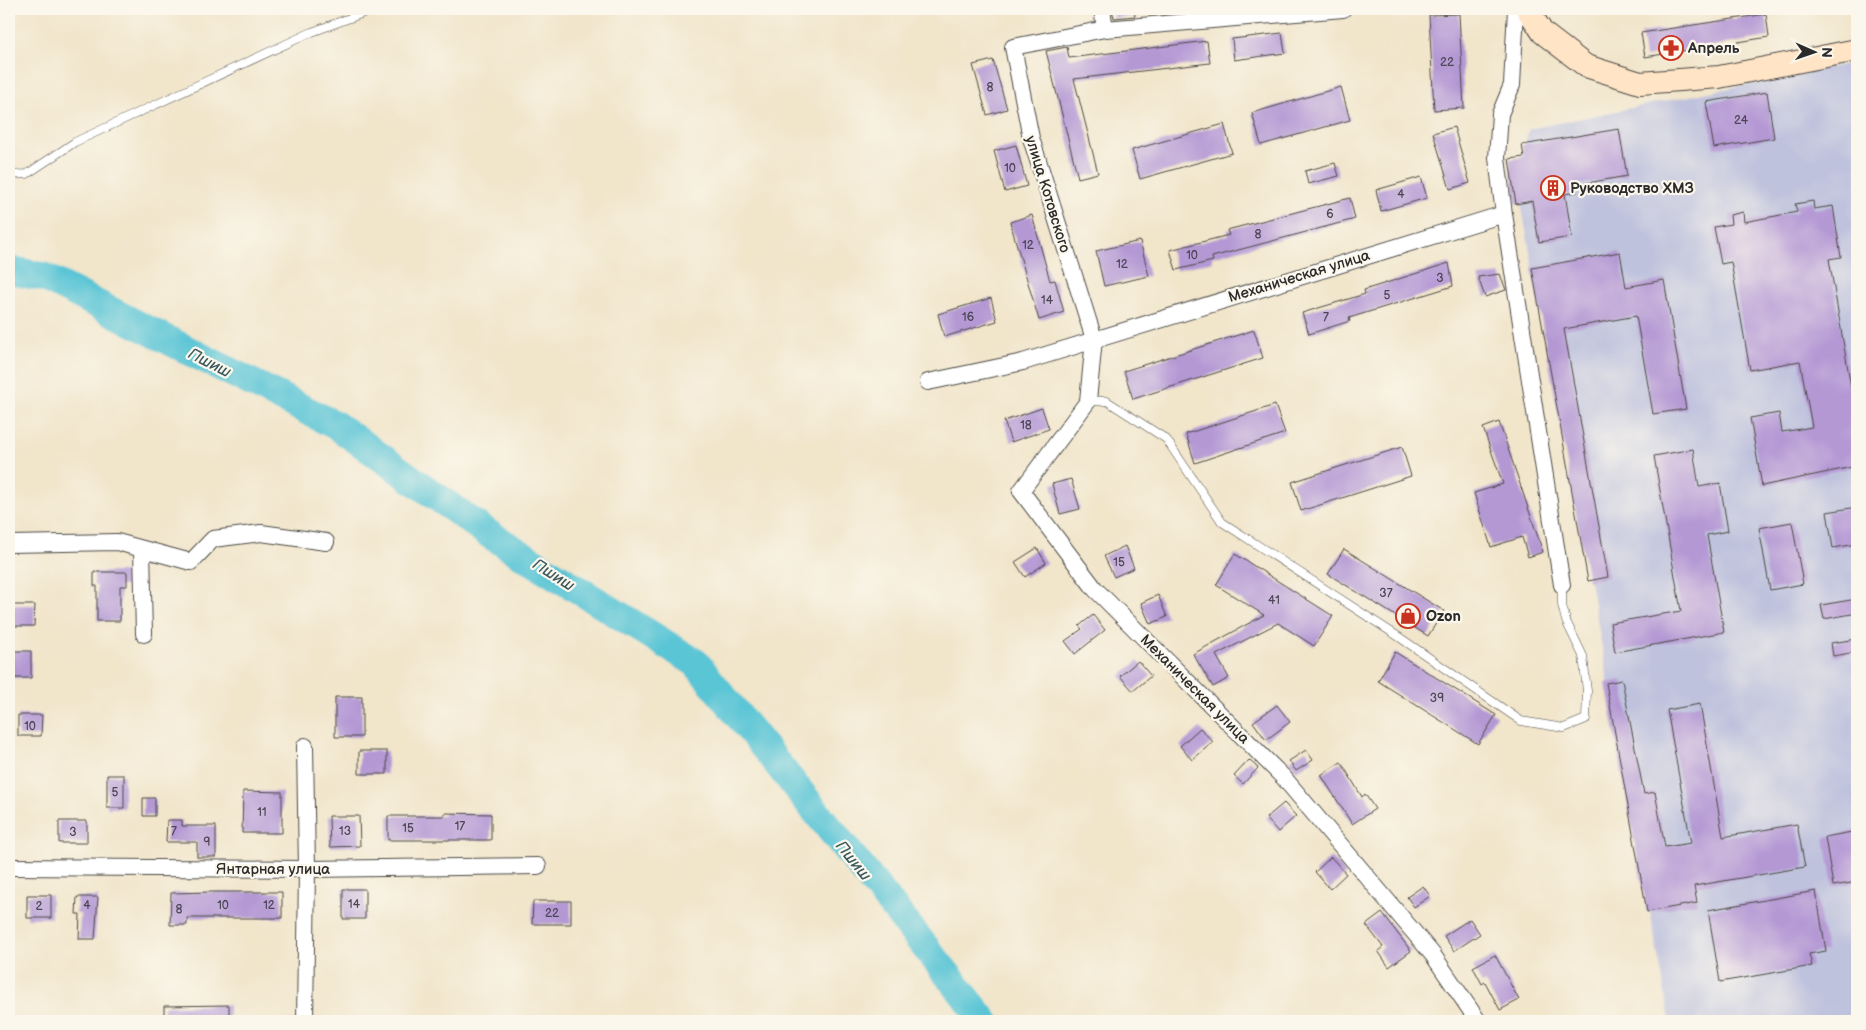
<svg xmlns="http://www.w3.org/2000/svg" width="1866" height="1030" font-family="'Balsamiq Sans',sans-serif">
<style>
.industrial{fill:#bfc2dd}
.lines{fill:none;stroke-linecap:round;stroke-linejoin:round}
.river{stroke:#5ac5d5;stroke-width:29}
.building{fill:#b498d4}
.lane-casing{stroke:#494743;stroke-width:9}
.street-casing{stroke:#494743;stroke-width:18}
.secondary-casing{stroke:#494743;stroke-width:24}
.lane{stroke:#fff;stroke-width:8}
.street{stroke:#fff;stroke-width:16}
.secondary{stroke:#ffe4c6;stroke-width:22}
.labels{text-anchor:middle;stroke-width:4.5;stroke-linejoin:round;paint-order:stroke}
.number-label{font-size:12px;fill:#4d4655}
.poi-label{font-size:15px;font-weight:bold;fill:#2b2b2b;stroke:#fbf7ec;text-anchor:start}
.street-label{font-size:15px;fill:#2b2b2b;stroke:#fbf7ec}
.water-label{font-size:16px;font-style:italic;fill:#39595e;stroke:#fbf7ec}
</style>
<rect width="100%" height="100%" fill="#fbf7ec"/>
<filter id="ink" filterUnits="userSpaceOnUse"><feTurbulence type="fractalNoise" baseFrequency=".02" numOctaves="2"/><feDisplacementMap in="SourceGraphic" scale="10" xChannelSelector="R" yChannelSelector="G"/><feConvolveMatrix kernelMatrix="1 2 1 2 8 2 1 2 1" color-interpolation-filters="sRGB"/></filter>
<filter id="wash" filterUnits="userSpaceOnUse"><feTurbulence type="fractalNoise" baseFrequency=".0096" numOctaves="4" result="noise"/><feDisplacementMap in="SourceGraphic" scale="20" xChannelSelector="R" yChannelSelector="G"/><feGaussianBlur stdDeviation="1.12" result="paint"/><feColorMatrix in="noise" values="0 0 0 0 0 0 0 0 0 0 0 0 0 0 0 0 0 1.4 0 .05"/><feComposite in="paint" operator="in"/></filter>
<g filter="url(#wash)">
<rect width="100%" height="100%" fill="#f1e5ca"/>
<path class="industrial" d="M1857 62V1021H1670L1516 175 1529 129Z"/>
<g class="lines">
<path class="river" d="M9 270 44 277 337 426 489 534 696 663 985 1021"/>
</g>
<g id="blocks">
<path class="building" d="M1112 9H1134L1135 16 1114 18Z
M1459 14 1464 108 1434 110 1429 15Z
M1766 14 1769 37 1645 57 1641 33Z
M1282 33 1285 53 1234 60 1232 39Z
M1207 41 1210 63 1074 79 1098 173 1078 178 1046 51 1067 47 1069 58Z
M993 60 1007 109 987 115 973 65Z
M1341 87 1350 120 1261 145 1252 113Z
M1767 92 1774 138 1714 148 1706 102Z
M1224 124 1232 153 1140 179 1132 150Z
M1454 127 1470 183 1450 189 1433 133Z
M1619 129 1627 176 1576 185 1577 192 1565 194 1572 237 1539 242 1532 201 1516 204 1509 159 1524 157 1522 145Z
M1016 145 1027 186 1005 192 994 151Z
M1335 163 1339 176 1308 184 1305 171Z
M1421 177 1427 198 1381 211 1376 190Z
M1350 198 1355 219 1212 257 1213 261 1176 270 1170 250 1229 235 1227 230Z
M1813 201 1814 209 1833 206 1841 257 1829 259 1857 422V466L1762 486 1750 418 1779 413 1782 432 1812 427 1800 361 1750 370 1731 262 1721 264 1714 227 1731 224 1730 215 1743 212 1744 222 1797 212 1795 204Z
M1032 215 1050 281 1055 280 1064 312 1039 320 1010 222Z
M1140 241 1149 276 1104 286 1096 251Z
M1620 252 1626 287 1664 280 1686 409 1653 414 1636 316 1564 329 1608 577 1588 581 1532 268Z
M1449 263 1453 286 1349 318 1350 321 1309 334 1302 313 1365 294 1364 290Z
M1500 274 1506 290 1485 297 1478 277Z
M991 298 997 321 944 337 938 314Z
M1254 330 1263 358 1133 399 1124 371Z
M1275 405 1285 433 1195 463 1186 434Z
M1042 408 1049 429 1011 442 1004 421Z
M1499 422 1543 552 1528 557 1522 537 1491 547 1474 493 1503 484 1483 428Z
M1402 447 1411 476 1301 511 1292 482Z
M1693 449 1699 487 1720 483 1728 531 1707 535 1724 632 1615 652 1610 623 1681 611 1654 456Z
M1071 479 1080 509 1060 514 1052 484Z
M1857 507V544L1833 548 1827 512Z
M1792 522 1803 584 1770 590 1759 528Z
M1125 546 1134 568 1114 577 1104 556Z
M1037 548 1046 563 1025 577 1015 562Z
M1344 549 1444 611 1428 636 1328 574Z
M1235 554 1333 616 1314 646 1278 623 1216 655 1229 678 1213 687 1193 654 1264 615 1216 585Z
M94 572H127V586H120V621H97V586H94Z
M1158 595 1167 617 1150 624 1141 603Z
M1857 599V613L1824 619 1821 605Z
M10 605H35L34 626H10Z
M1093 615 1105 630 1075 654 1065 641 1082 629 1079 626Z
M1857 639V652L1833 656 1831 643Z
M10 651H31V678H10Z
M1395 652 1496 715 1478 744 1378 681Z
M1138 661 1151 676 1133 691 1120 676Z
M1622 680 1644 794 1655 792 1665 847 1691 843 1667 710 1700 704 1723 837 1797 824 1805 867 1694 886 1697 903 1647 912 1606 683Z
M335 697H362V737H335Z
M1277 705 1290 722 1266 740 1253 722Z
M18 715H42L41 736H18Z
M1200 728 1213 742 1192 760 1180 746Z
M1306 750 1313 760 1296 771 1289 761Z
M359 751H387V774H359Z
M1249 760 1258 768 1243 784 1234 776Z
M1341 762 1362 797 1365 794 1375 809 1352 824 1321 775Z
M107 775H124V808H107Z
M243 791 282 792V833H242Z
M143 798H155V816H143Z
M1284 803 1296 816 1278 832 1266 818Z
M444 813 491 814V840H388V816H444Z
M329 816H359L360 846 330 847Z
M167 820H182V826H216V857H197V842H166Z
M59 821H87V843H59Z
M1857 831V882L1833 886 1825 837Z
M1331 857 1346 874 1330 889 1315 872Z
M1423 886 1430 896 1414 907 1407 897Z
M343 889H365V919H343Z
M1816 891 1826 951 1809 954 1812 966 1720 982 1708 910Z
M211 892H282V918H187V925H170L171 893Z
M27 895H51V918H27Z
M77 897H98L95 939H79L80 914H76Z
M533 901H571V924H532Z
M1382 913 1411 951 1389 967 1378 951 1383 947 1366 925Z
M1470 919 1480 934 1454 951 1444 936Z
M1495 955 1519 1000 1500 1010 1485 982 1482 984 1473 967Z
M229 1005V1021H164V1006Z"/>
</g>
</g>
<g filter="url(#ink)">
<use href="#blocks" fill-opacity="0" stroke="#494743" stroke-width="1"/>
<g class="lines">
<defs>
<path id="lane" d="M9 175 27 174 75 142 312 32 374 9
M1088 401H1107L1166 439 1222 522 1399 637 1521 721 1564 728 1586 719 1587 691 1583 656 1566 621 1562 605V585"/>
<path id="street" d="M1102 9 1105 29
M1343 9 1105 29 1013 47 1031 138 1094 339 1088 401 1021 491 1095 589 1284 778 1433 955 1478 1021
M1516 9 1512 85 1500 114 1497 158 1504 214 1562 585
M928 382 1023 362 1504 214
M9 544 117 542 191 562 213 539 261 533 326 542
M142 549 144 634
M9 867 307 869 538 866
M305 1021 307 869 305 746"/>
<path id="secondary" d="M1527 9 1543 33 1586 66 1640 83 1719 77 1857 50"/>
</defs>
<use href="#lane" class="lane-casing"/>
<use href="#street" class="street-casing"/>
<use href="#secondary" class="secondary-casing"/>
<use href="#lane" class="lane"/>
<use href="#street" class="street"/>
<use href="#secondary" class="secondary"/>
</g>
</g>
<defs>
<symbol id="pharmacy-ring" viewBox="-11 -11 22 22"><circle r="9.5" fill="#fbf7ec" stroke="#c8321e" stroke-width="1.5"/><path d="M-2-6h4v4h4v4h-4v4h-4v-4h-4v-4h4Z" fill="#c8321e"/></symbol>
<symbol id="building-ring" viewBox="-11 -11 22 22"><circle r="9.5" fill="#fbf7ec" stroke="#c8321e" stroke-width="1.5"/><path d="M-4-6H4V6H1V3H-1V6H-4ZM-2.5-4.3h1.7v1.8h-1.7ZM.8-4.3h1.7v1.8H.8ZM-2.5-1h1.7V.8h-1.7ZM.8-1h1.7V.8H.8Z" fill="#c8321e"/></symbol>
<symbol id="shop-ring" viewBox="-11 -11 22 22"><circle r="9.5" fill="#fbf7ec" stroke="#c8321e" stroke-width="1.5"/><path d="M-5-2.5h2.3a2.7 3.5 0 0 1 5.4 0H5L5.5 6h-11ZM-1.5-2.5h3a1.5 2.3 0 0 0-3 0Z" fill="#c8321e"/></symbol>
</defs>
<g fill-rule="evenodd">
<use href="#pharmacy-ring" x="1657" y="34" width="28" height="28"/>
<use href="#building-ring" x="1539" y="174" width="28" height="28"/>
<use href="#shop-ring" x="1394" y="602" width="28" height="28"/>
</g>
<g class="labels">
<g class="number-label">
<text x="1447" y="66">22</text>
<text x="990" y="91">8</text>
<text x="1741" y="124">24</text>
<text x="1010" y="172">10</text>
<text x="1401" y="198">4</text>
<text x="1330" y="218">6</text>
<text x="1258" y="238">8</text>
<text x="1028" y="249">12</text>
<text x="1192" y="259">10</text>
<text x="1122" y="268">12</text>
<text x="1440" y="282">3</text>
<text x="1387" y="299">5</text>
<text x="1047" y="304">14</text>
<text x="968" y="321">16</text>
<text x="1326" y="321">7</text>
<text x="1026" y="429">18</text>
<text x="1119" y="566">15</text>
<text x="1386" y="597">37</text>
<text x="1274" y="604">41</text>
<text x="1437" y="702">39</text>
<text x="30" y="730">10</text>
<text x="115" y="796">5</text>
<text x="262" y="816">11</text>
<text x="460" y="830">17</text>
<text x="408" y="832">15</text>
<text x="174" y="835">7</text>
<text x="345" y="835">13</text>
<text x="73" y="836">3</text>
<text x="207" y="846">9</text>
<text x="354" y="908">14</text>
<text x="87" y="909">4</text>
<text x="223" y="909">10</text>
<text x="269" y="909">12</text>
<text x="39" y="910">2</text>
<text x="179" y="913">8</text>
<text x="552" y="917">22</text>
</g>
<g class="poi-label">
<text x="1688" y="53">Апрель</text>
<text x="1570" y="193">Руководство ХМЗ</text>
<text x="1426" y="621">Ozon</text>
</g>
<g class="street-label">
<text transform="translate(1048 194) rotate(73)" y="5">улица Котовского</text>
<text transform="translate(1299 276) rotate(-17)" y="5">Механическая улица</text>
<text transform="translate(1195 689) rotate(45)" y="5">Механическая улица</text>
<text x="273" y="874">Янтарная улица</text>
</g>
<g class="water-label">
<text transform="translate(210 362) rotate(27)" y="6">Пшиш</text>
<text transform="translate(554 574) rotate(32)" y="6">Пшиш</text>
<text transform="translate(854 860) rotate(51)" y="6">Пшиш</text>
</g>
</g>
<rect width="1866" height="1030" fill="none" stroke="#fbf7ec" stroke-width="30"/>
<g transform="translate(1814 52) rotate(92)" stroke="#fbf7ec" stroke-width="4" paint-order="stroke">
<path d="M0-4L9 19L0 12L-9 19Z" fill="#2b2b2b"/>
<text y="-8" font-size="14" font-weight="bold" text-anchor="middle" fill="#2b2b2b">N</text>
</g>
</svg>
